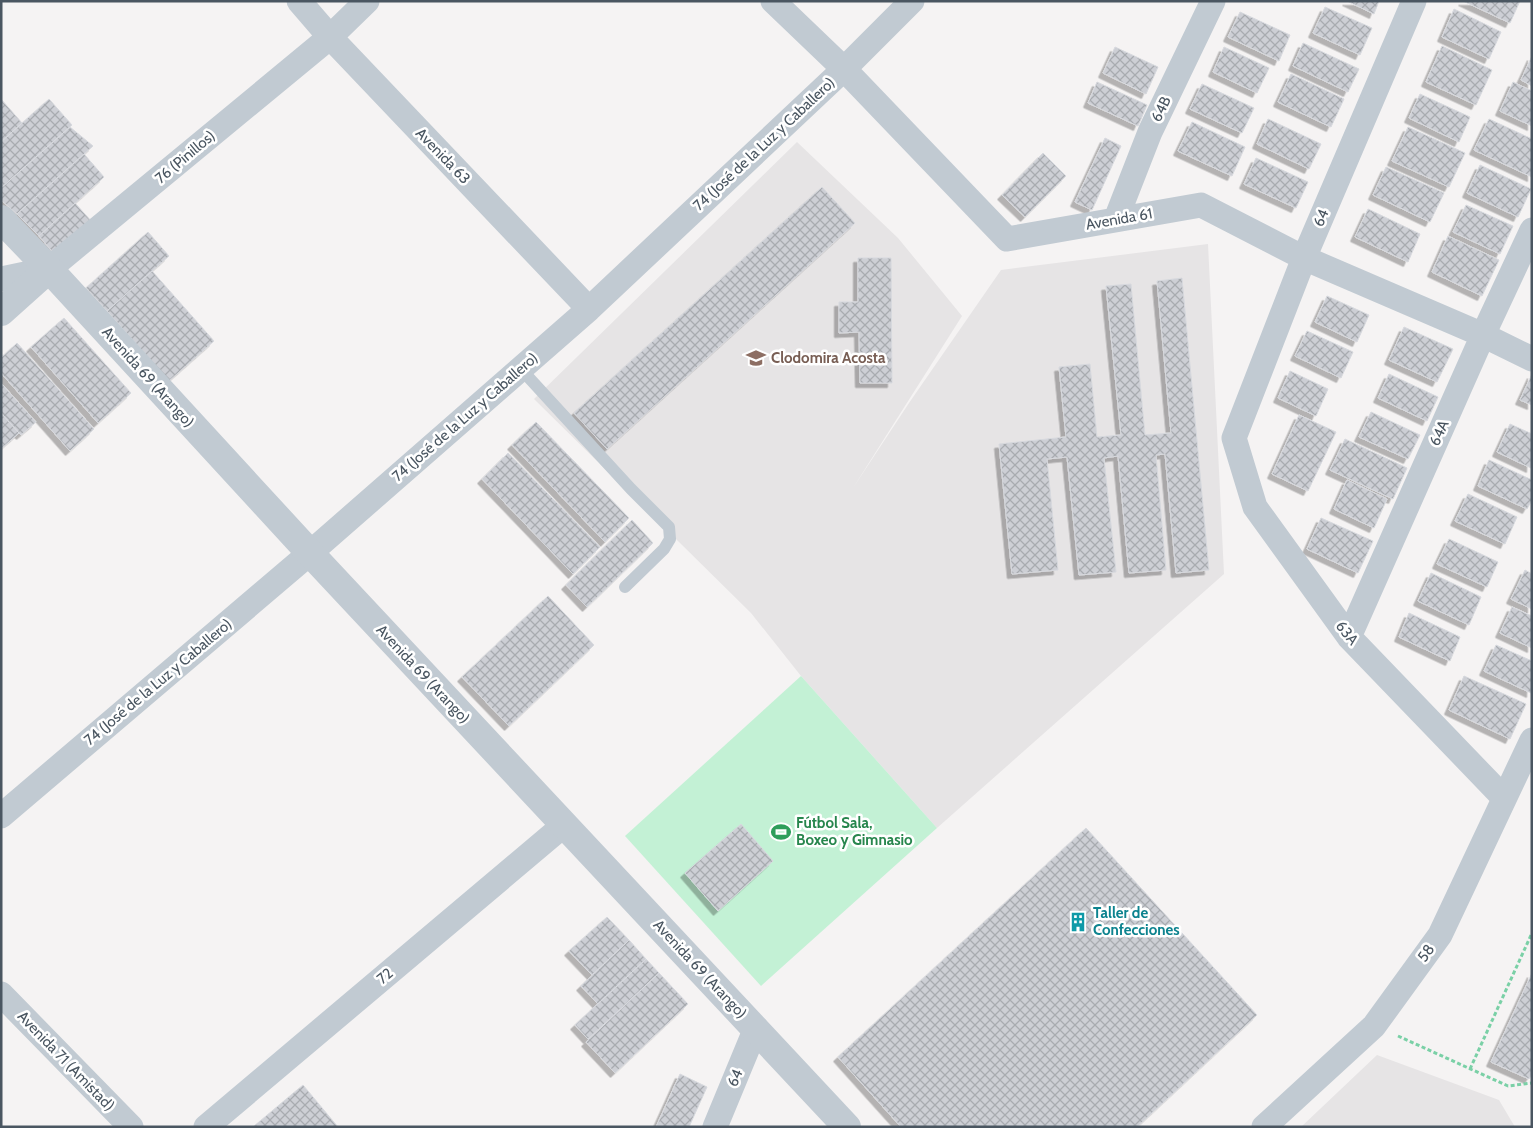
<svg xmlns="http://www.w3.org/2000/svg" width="1533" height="1128" font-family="Cabin,sans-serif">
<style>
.education{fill:#e6e4e5}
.garden{fill:#c3f1d5}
.building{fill:url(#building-cross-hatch);stroke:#d7d9de;filter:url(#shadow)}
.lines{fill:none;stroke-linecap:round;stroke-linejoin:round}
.path{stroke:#7ad0a6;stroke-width:3;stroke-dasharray:4 2.5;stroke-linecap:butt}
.service{stroke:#c1cad2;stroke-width:12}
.minor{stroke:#c1cad2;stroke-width:25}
.tertiary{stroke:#c1cad2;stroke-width:28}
.labels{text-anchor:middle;stroke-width:5;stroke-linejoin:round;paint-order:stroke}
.street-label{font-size:15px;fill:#4a5661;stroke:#fff}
.education-label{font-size:15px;font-weight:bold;fill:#785e54;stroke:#fff;text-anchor:start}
.leisure-label{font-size:15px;font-weight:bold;fill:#27864d;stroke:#fff;text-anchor:start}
.culture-label{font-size:15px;font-weight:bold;fill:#0d838f;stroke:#fff;text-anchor:start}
</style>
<defs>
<pattern id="building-cross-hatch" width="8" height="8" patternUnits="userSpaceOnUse" patternTransform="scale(1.25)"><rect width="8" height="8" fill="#cdcfd5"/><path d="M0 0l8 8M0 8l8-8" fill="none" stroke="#a8abb0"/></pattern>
<filter id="shadow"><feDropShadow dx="-4.5" dy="4.5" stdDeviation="0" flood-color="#0004"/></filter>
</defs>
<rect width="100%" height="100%" fill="#f5f3f3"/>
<path class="education" d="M797 142 898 238 962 316 853 488 909 403 1001 270 1208 244 1224 574 937 828 801 676 751 613 534 399Z
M1377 1055 1499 1100 1515 1127H1301Z"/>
<path class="garden" d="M801 676 937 828 761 986 625 836Z"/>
<path class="building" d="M1347 1H1379L1374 14Z
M1463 1H1520L1510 23Z
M1325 7 1372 28 1360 55 1313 33Z
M1454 9 1501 32 1489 59 1442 37Z
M1240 12 1290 35 1279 61 1228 37Z
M1303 43 1359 69 1348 92 1293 66Z
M1442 46 1492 70 1476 105 1426 82Z
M1115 47 1158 67 1146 94 1103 73Z
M1224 47 1269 68 1257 93 1213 72Z
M1532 56V86L1521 80Z
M1291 74 1344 99 1331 127 1278 102Z
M1097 82 1147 105 1138 126 1088 103Z
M1513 82 1532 91V126L1500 111Z
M1202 84 1254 108 1242 133 1190 109Z
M1420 94 1470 117 1459 142 1409 118Z
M1 99 22 123 1 142Z
M49 99 72 125 1 188V142Z
M1268 119 1321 144 1309 169 1257 144Z
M1489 119 1532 139V177L1474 150Z
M1192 122 1245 147 1232 176 1178 151Z
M70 127 93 146 17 214 1 200V188Z
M1408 127 1465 153 1449 187 1392 161Z
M1105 138 1121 146 1092 210 1075 202Z
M1043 153 1066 176 1025 217 1002 195Z
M84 154 104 177 39 236 17 214Z
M1256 158 1308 182 1296 208 1244 184Z
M1480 165 1531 189 1518 217 1467 193Z
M1386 167 1444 193 1430 222 1373 195Z
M822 187 855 223 607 449 574 413Z
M75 203 93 223 56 256 39 236Z
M1466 205 1513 226 1500 254 1453 232Z
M1368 209 1420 234 1408 262 1355 237Z
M148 232 169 256 107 311 86 288Z
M1448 236 1499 260 1482 296 1432 272Z
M858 258H891L892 383H860L859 332 839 333V302H858Z
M152 271 214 341 169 381 107 311Z
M1182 278 1209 570 1176 573 1165 454 1156 455 1166 570 1129 573 1118 456 1104 458 1116 572 1079 575 1067 457 1047 459 1058 570 1012 574 999 444 1066 437 1059 367 1090 364 1097 437 1121 435 1106 286 1131 284 1145 435 1171 433 1157 281Z
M1327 296 1369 315 1357 342 1315 322Z
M64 318 131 393 98 423 31 347Z
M1404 327 1453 349 1437 382 1389 360Z
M1307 331 1353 352 1341 378 1295 356Z
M17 343 94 429 70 451 1 373V358Z
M1290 371 1328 389 1316 416 1278 398Z
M1389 374 1438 397 1427 421 1378 398Z
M1532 374V405L1520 400Z
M1 383 36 422 21 435 1 413Z
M1371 412 1420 435 1408 459 1359 437Z
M1 413 19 433 2 448 1 447Z
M1299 415 1336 432 1308 491 1272 474Z
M536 422 629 518 605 542 512 445Z
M1510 424 1532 434 1531 468 1497 452Z
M1345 439 1407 468 1393 499 1330 470Z
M508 453 600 547 573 574 482 479Z
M1489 460 1532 480V500L1527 509 1478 486Z
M1347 480 1387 499 1374 528 1334 509Z
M1468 494 1517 517 1505 544 1455 521Z
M1321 518 1373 541 1358 573 1307 549Z
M632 520 653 543 587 607 566 585Z
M1449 539 1498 562 1487 587 1437 564Z
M1525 570 1532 574V609L1511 599Z
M1431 573 1481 597 1469 625 1418 601Z
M548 596 594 645 509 726 462 677Z
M1512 607 1532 616V648L1500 633Z
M1409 613 1460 637 1450 661 1399 637Z
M1496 645 1532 661 1531 693 1484 671Z
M1464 676 1526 704 1510 739 1449 710Z
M741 824 773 861 718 911 685 873Z
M1086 828 1257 1015 1137 1127H901L838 1057Z
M607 917 629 940 592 975 569 951Z
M629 940 646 959 598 1004 581 986Z
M646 959 659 973 588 1039 575 1025Z
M659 973 688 1004 615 1073 586 1042Z
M1532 973V1074L1529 1079 1491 1062Z
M680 1074 707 1087 689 1127H656Z
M303 1085 338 1127H253Z"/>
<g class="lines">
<path class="path" d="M1398 1036 1508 1086 1532 1083
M1470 1069 1532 933"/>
<path class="service" d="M520 368 631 489 669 527 670 539 664 549 625 587"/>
<path class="minor" d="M299 1 330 37 589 309
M773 1 844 69 1007 239 1201 205 1304 258 1483 335 1532 359
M1414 1 1304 258 1234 438 1255 507 1349 637 1504 798
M1116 219 1150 132 1213 1
M1 279 49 269 330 37 367 1
M1349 637 1483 335 1532 230
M1 816 310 553 589 309 844 69 912 1
M1 994 131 1127
M206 1127 564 825
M715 1127 756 1028
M1264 1127 1374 1026 1440 935 1532 740"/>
<path class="tertiary" d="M1 219 49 269 310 553 847 1127
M1 312 49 269"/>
</g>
<defs>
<symbol id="school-bare" viewBox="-9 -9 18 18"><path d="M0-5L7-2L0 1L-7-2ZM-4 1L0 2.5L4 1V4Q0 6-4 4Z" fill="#8d6e63" stroke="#fff" stroke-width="2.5" paint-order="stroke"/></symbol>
<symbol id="stadium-bare" viewBox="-9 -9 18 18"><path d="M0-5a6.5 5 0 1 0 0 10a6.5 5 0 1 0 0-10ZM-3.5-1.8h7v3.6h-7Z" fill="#2e9e5b" stroke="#fff" stroke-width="2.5" paint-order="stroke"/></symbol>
<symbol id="building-bare" viewBox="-9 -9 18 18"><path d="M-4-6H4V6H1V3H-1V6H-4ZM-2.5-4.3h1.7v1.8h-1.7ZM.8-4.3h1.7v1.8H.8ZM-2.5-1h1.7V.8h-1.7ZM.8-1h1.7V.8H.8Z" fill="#0f9aa8" stroke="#fff" stroke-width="2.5" paint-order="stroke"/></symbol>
</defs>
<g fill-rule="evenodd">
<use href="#school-bare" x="742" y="344" width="28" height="28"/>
<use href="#stadium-bare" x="767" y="818" width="28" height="28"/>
<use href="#building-bare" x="1064" y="908" width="28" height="28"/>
</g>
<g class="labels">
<g class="street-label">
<text transform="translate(1161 109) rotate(-64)" y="5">64B</text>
<text transform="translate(764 144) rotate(-43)" y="5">74 (José de la Luz y Caballero)</text>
<text transform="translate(443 156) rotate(46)" y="5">Avenida 63</text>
<text transform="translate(185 157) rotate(-40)" y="5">76 (Pinillos)</text>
<text transform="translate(1321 218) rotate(-67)" y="5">64</text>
<text transform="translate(1119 219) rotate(-10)" y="5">Avenida 61</text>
<text transform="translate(148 377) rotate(48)" y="5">Avenida 69 (Arango)</text>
<text transform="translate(465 417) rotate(-41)" y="5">74 (José de la Luz y Caballero)</text>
<text transform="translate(1439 433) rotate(-66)" y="5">64A</text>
<text transform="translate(1347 633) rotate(51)" y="5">63A</text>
<text transform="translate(423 674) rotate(47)" y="5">Avenida 69 (Arango)</text>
<text transform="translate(158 682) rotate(-40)" y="5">74 (José de la Luz y Caballero)</text>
<text transform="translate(1426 953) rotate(-54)" y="5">58</text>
<text transform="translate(700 969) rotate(47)" y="5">Avenida 69 (Arango)</text>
<text transform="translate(385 976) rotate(-40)" y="5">72</text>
<text transform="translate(66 1061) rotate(46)" y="5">Avenida 71 (Amistad)</text>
<text transform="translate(735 1078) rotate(-67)" y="5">64</text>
</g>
<g class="education-label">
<text x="771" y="363">Clodomira Acosta</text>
</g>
<g class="leisure-label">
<text x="796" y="828">Fútbol Sala,<tspan x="796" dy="17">Boxeo y Gimnasio</tspan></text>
</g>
<g class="culture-label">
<text x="1093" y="918">Taller de<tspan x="1093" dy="17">Confecciones</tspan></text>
</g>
</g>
<rect width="1533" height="1128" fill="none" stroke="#4a5661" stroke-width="5"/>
</svg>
